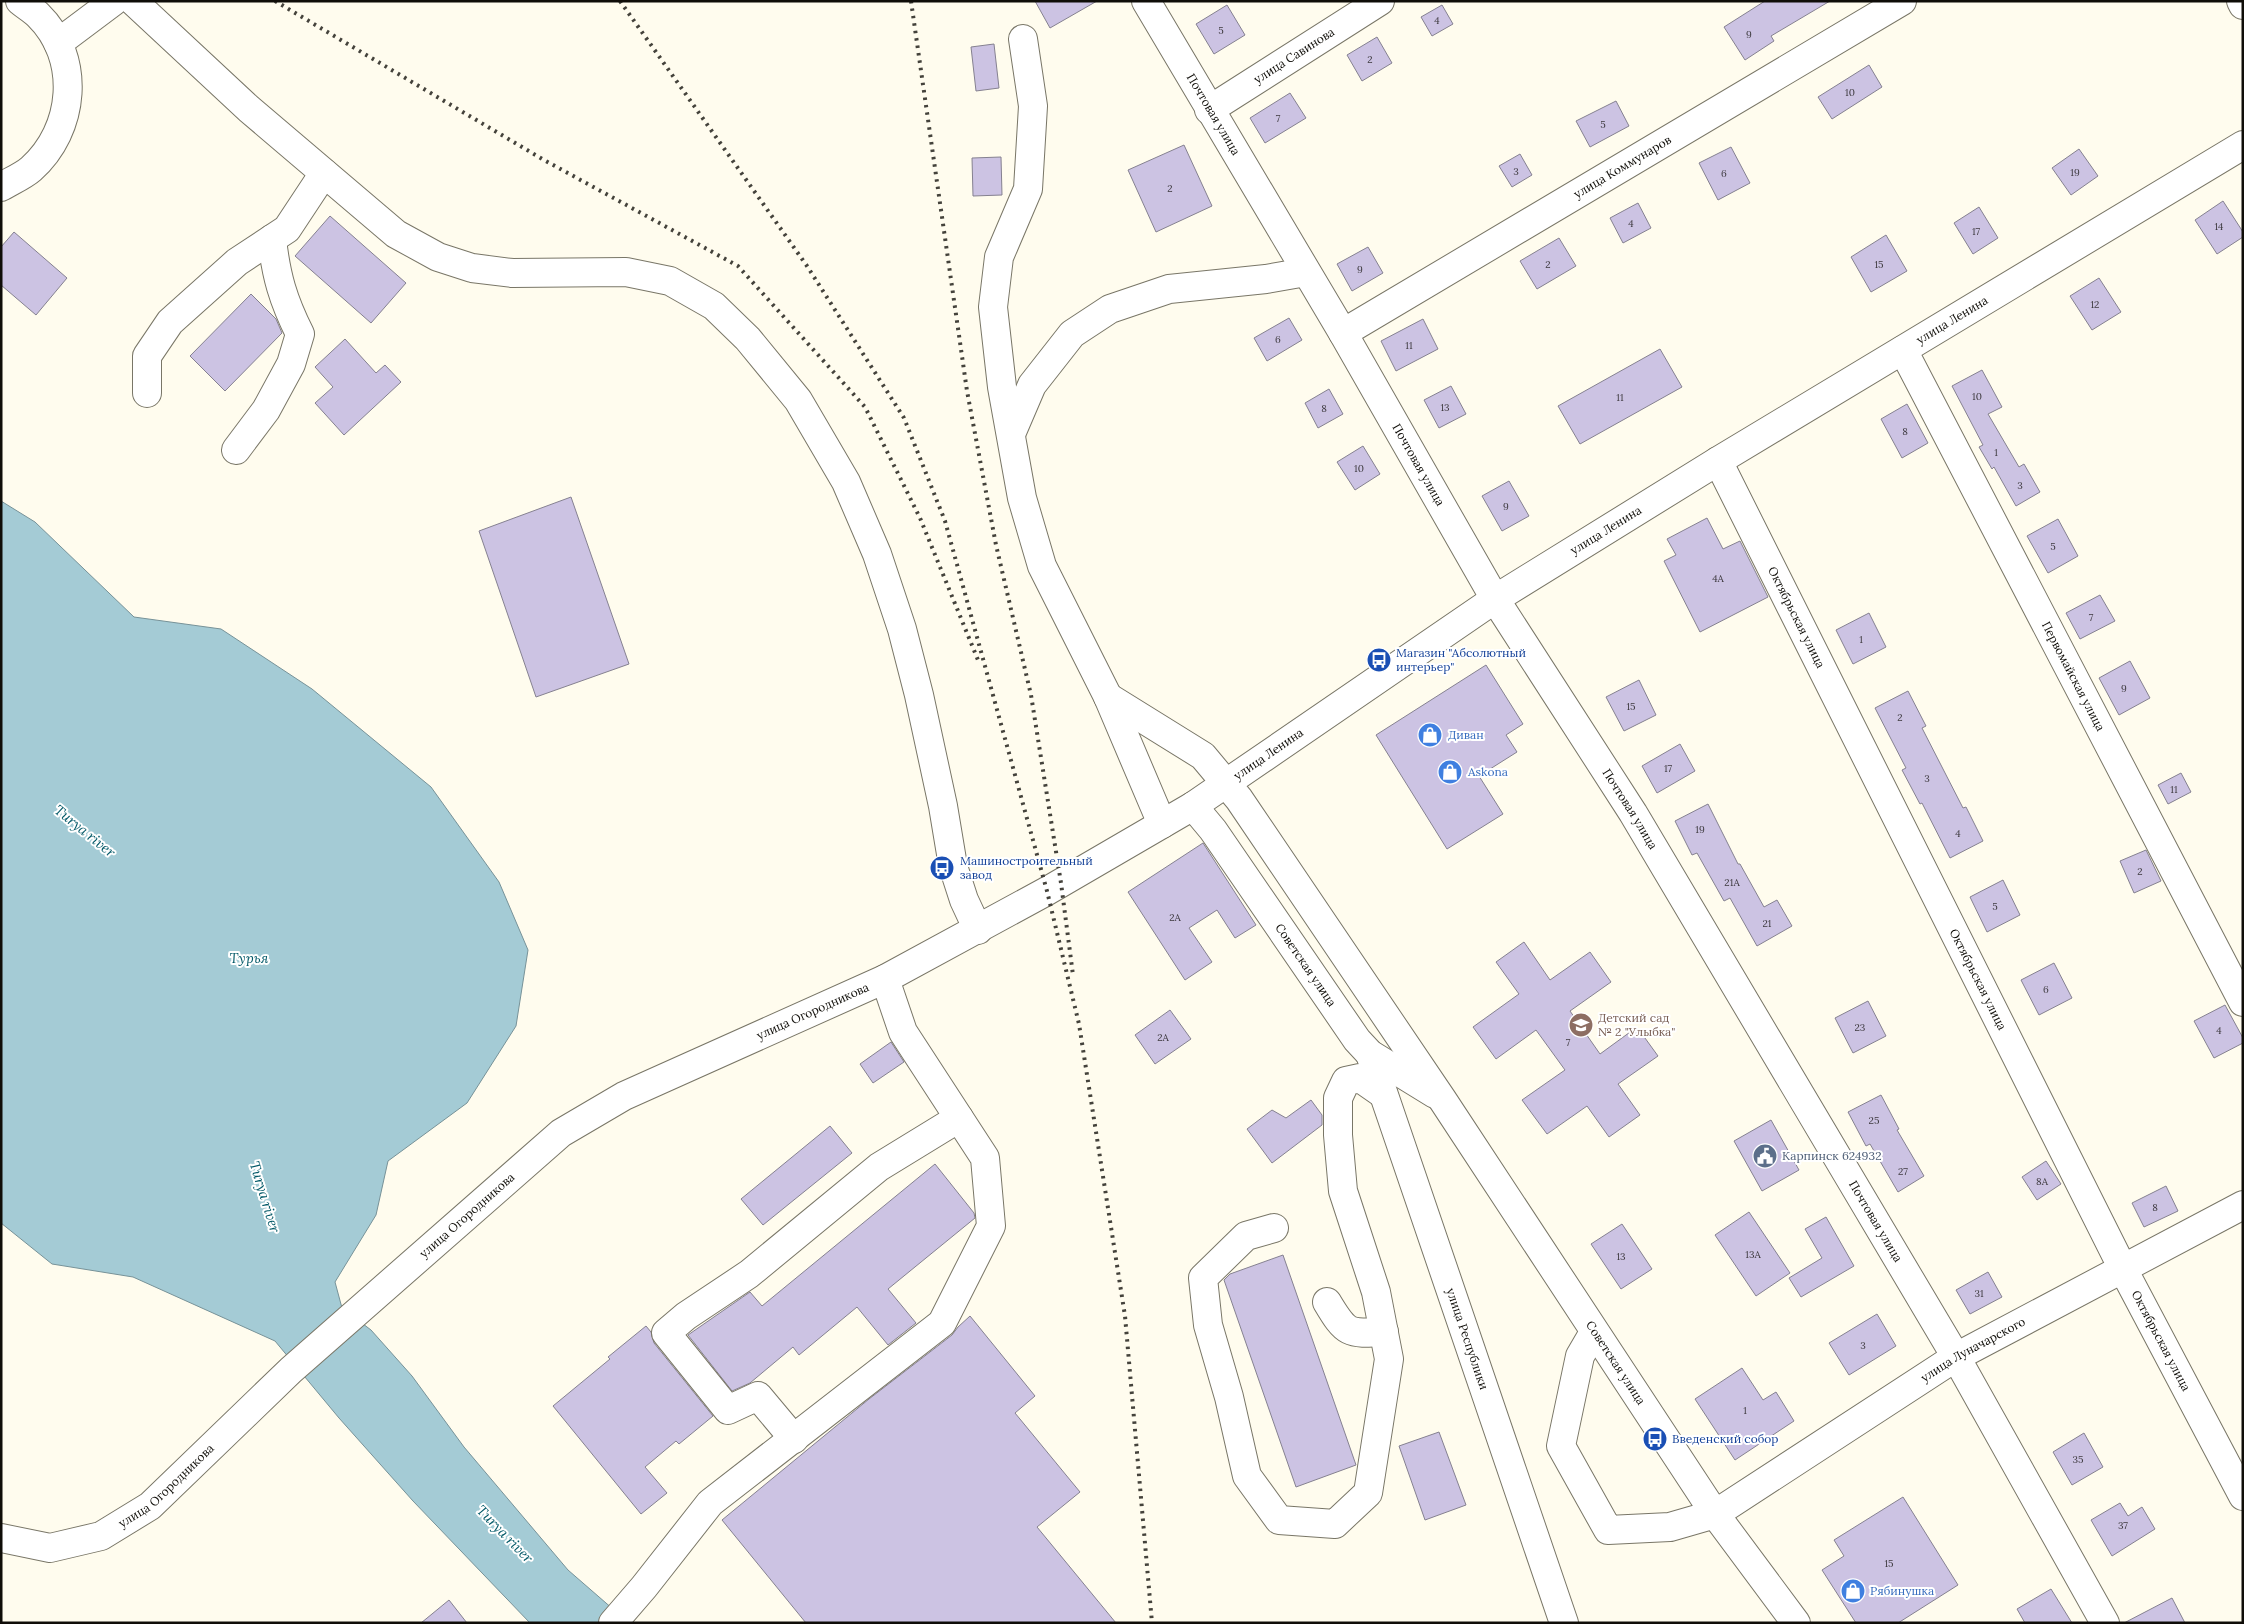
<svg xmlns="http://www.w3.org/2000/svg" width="2244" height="1624" font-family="Lora,serif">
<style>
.water{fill:#a4cbd5;stroke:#779298}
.building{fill:#ccc3e3;stroke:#858190}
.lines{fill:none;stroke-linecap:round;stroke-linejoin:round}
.minor-casing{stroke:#797667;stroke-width:30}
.minor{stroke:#fff;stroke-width:28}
.rail{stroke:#44423b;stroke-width:4;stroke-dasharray:2.5 5;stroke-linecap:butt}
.labels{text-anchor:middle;stroke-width:4;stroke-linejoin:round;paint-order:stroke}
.number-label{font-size:10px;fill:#3e3a3f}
.street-label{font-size:12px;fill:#0f0d08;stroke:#fff}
.transit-label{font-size:12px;fill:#164399;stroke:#fff;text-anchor:start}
.shop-label{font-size:12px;fill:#366cbe;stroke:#fff;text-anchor:start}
.education-label{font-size:12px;fill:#785e54;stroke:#fff;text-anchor:start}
.service-label{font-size:12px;fill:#4e5e75;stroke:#fff;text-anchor:start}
.water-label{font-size:14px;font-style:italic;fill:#035968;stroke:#fff}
</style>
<rect width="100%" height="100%" fill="#fffcee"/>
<path class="water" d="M1 501 35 522 134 617 221 629 312 689 431 787 499 882 528 950 516 1026 467 1103 388 1161 376 1215 335 1282 342 1308 371 1330 412 1376 464 1447 568 1570 629 1623H530L413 1501 339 1418 275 1341 133 1277 52 1264 1 1223Z"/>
<path class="building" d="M1035 1H1097L1050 28Z
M1765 1H1830L1771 36 1774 41 1745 60 1724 27Z
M1227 5 1245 35 1214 54 1196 24Z
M1442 5 1453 24 1432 36 1421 17Z
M1377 37 1392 63 1362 81 1347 55Z
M994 44 999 88 976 91 971 47Z
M1869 65 1882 87 1832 119 1818 97Z
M1290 93 1306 118 1265 143 1250 118Z
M1616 101 1629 126 1590 147 1576 121Z
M1184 145 1212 206 1156 232 1128 170Z
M1731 147 1750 183 1718 200 1699 163Z
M2079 149 2098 176 2071 195 2052 168Z
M1520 154 1532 175 1512 187 1499 166Z
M1001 157 1002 195 973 196 972 158Z
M2223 201 2243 232V237L2217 254 2195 220Z
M1638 203 1651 228 1623 243 1610 218Z
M1979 207 1998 238 1973 254 1954 223Z
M330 216 406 283 371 323 295 256Z
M14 232 67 278 36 315 1 285V247Z
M1886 235 1907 271 1871 292 1851 257Z
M1559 238 1576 266 1537 289 1520 261Z
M1368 247 1383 273 1352 291 1337 264Z
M2099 278 2121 312 2092 330 2070 296Z
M251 294 276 319 282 333 225 391 190 356Z
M1289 318 1302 340 1267 361 1254 338Z
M1423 319 1438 349 1396 371 1381 341Z
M345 339 376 373 385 365 401 382 344 435 315 403 333 387 315 367Z
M1660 349 1682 387 1580 444 1558 406Z
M1982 370 2002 407 1988 414 2019 467 2024 464 2040 492 2016 506 1994 467 1992 469 1979 447 1983 445 1952 386Z
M1451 386 1466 414 1439 428 1424 400Z
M1329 389 1343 414 1318 428 1305 403Z
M1907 404 1928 443 1902 458 1881 419Z
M1363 446 1380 474 1355 490 1337 462Z
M1509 481 1529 516 1502 531 1482 496Z
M571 497 629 664 536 697 479 531Z
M1707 518 1723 549 1740 541 1768 597 1700 632 1664 561 1676 555 1667 539Z
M2058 519 2078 556 2048 573 2027 536Z
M2100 595 2115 621 2080 639 2066 613Z
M1869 613 1886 647 1853 664 1836 630Z
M2130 661 2150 698 2119 715 2099 678Z
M1486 665 1523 724 1506 735 1517 752 1479 776 1503 814 1447 849 1376 735Z
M1639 680 1656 715 1624 731 1606 697Z
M1908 691 1926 726 1922 728 1963 808 1966 807 1983 841 1950 858 1922 803 1920 804 1902 770 1906 768 1875 708Z
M1680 744 1695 771 1657 793 1642 766Z
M2181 773 2191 792 2168 804 2158 785Z
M1708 804 1738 864H1740L1764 907 1777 900 1792 926 1757 946 1730 898 1724 901 1697 853 1692 855 1675 821Z
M1203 843 1256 925 1235 938 1217 910 1189 928 1212 962 1185 980 1128 892Z
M2146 850 2161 881 2134 893 2120 861Z
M2003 880 2020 915 1987 932 1970 897Z
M1524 942 1550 980 1590 952 1611 982 1570 1011 1600 1054 1637 1027 1658 1056 1618 1084 1640 1115 1609 1137 1587 1106 1547 1134 1522 1100 1565 1070 1536 1030 1496 1059 1473 1027 1519 994 1496 962Z
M2054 963 2072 998 2039 1015 2021 980Z
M1868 1001 1886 1036 1853 1053 1835 1018Z
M2225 1005 2243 1038V1043L2214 1058 2194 1021Z
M1170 1010 1191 1039 1155 1064 1135 1035Z
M891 1042 904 1062 873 1083 860 1064Z
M1881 1095 1899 1129 1897 1130 1924 1176 1898 1192 1870 1144 1866 1146 1848 1112Z
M1311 1100 1322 1115V1125L1272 1163 1247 1129 1272 1110 1286 1118Z
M1771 1120 1799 1170 1762 1191 1734 1141Z
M830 1126 852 1153 763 1225 741 1199Z
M2046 1161 2061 1184 2037 1200 2022 1177Z
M935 1164 974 1213 975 1218 888 1289 916 1323 888 1345 857 1307 799 1355 793 1347 750 1383 732 1391 688 1335 750 1292 762 1306Z
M2166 1186 2178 1211 2144 1227 2132 1203Z
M1749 1212 1790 1273 1756 1296 1715 1235Z
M1826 1217 1854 1266 1801 1297 1789 1278 1822 1258 1805 1229Z
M1622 1224 1652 1269 1621 1289 1591 1244Z
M1283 1255 1356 1465 1296 1487 1224 1280 1230 1274Z
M1988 1272 2002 1297 1970 1314 1956 1290Z
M1877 1314 1896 1346 1849 1375 1829 1343Z
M970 1316 1035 1396 1015 1413 1080 1492 1037 1527 1116 1623H806L722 1520 869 1399 952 1335 958 1327Z
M646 1326 651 1332 654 1343 713 1416 679 1444 676 1441 645 1467 667 1493 641 1514 553 1406 610 1359 608 1357Z
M1742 1368 1763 1400 1776 1392 1794 1421 1735 1460 1695 1399Z
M1439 1432 1466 1505 1425 1520 1399 1446Z
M2084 1433 2103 1467 2072 1485 2053 1452Z
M1903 1497 1958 1585 1898 1623H1856L1822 1570 1844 1556 1834 1540Z
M2120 1503 2128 1516 2142 1507 2155 1529 2112 1556 2091 1520Z
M2051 1589 2072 1623H2025L2017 1609Z
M2172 1598 2185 1623H2124Z
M449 1600 467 1623H421Z"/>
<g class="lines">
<defs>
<g id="minor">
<path d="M133 1 249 109 396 234 438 257 472 268 512 273 626 272 670 281 714 306 748 339 798 400 846 482 877 554 902 629 919 695 943 806 953 866 964 900 978 930"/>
<path id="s1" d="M1146 1 1343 333 1495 599 1633 813 1956 1357 2105 1623"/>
<path d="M2241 1 2243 5"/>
<path d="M1023 39 1033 106 1028 189 999 257 993 307 1002 387 1022 498 1042 566 1108 697 1162 824"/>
<path d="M58 43 114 1"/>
<path id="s2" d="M1209 110 1380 1"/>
<path d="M1 187C11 181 23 176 31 169 75 130 82 58 38 15 33 10 26 6 20 1"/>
<path id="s3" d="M1343 333 1902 1"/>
<path id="s4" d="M1903 350 2243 1002"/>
<path d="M147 393V356L170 322 237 262 287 229 324 173"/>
<path d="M1011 434 1032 385 1072 334 1110 309 1169 289 1266 279 1306 272"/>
<path d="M236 450 266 410 291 364 300 334C283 300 276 276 272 239"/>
<path id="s5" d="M1718 461 2123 1269 2243 1496"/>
<path id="s6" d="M1108 697 1203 756 1239 799 1442 1099 1715 1514 1796 1623"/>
<path id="s7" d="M1193 806 1213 830 1357 1040 1370 1054 1435 1094"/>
<path id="s8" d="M1370 1054 1564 1623"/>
<path d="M1274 1228 1246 1236 1203 1278 1208 1325 1229 1397 1247 1476 1279 1520 1335 1524 1368 1493 1389 1359 1376 1292 1343 1191 1338 1135V1098L1346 1081 1360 1078 1383 1094"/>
<path d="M1327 1302C1346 1334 1348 1334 1384 1332"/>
<path id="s9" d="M1594 1332 1580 1356 1561 1446 1608 1530 1670 1527 1715 1514 1956 1357 2243 1205"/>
<path d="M794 1439 758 1396 728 1410 666 1333 686 1316 749 1274 879 1167 959 1118"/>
<path id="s10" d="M1 1538 50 1548 101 1536 150 1506 291 1370 561 1133 624 1096 885 979 1047 891 1193 806 1495 599 1718 461 2243 145"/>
<path d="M613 1623 644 1587 710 1503 942 1323 991 1226 985 1158 903 1032 885 979"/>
</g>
</defs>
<use href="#minor" class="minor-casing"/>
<use href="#minor" class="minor"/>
<path class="rail" d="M275 1 544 160 738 266 865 407 920 518 978 660
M620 1 807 266 904 418 945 521 1047 891 1079 1024 1125 1316 1152 1623
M911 1 967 391 996 545 1031 695 1061 883 1073 975"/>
</g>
<defs>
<symbol id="bus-disc" viewBox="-11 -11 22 22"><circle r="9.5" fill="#1a4fb4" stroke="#fff"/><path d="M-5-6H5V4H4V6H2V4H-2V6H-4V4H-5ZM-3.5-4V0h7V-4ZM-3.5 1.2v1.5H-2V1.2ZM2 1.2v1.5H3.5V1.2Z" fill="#fff"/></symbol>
<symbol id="shop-disc" viewBox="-11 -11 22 22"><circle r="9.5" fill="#3f7fe0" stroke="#fff"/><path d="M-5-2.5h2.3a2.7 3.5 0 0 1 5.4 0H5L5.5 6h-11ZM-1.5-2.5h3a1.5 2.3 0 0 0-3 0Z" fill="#fff"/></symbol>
<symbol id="school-disc" viewBox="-11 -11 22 22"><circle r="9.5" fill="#8d6e63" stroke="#fff"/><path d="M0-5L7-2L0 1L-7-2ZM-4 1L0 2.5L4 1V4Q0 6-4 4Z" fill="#fff"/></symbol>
<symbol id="civic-disc" viewBox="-11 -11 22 22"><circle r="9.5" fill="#5c6f8a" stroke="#fff"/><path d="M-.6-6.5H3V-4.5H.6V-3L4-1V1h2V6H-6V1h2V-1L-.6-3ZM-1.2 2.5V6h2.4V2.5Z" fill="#fff"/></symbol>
</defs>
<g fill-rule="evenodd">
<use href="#bus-disc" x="1365" y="646" width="28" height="28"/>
<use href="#shop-disc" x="1416" y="721" width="28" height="28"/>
<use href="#shop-disc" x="1436" y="758" width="28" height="28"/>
<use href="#bus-disc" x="928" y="854" width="28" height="28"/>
<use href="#school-disc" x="1567" y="1011" width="28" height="28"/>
<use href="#civic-disc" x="1751" y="1142" width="28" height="28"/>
<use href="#bus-disc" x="1641" y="1425" width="28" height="28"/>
<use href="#shop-disc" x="1839" y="1577" width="28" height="28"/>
</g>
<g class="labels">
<g class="number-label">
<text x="1437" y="24">4</text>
<text x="1221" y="34">5</text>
<text x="1749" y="38">9</text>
<text x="1370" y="63">2</text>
<text x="1850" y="96">10</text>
<text x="1278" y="122">7</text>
<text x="1603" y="128">5</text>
<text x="1516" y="175">3</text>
<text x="2075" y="176">19</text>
<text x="1724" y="177">6</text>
<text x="1170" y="192">2</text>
<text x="1631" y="227">4</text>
<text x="2219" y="230">14</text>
<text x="1976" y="235">17</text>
<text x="1548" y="268">2</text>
<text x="1879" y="268">15</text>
<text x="1360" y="273">9</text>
<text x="2095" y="308">12</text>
<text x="1278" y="343">6</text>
<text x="1409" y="349">11</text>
<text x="1977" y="400">10</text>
<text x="1620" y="401">11</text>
<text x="1445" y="411">13</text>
<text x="1324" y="412">8</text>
<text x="1905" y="435">8</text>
<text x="1996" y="456">1</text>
<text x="1359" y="472">10</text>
<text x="2020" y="489">3</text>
<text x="1506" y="510">9</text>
<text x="2053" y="550">5</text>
<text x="1718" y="582">4А</text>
<text x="2091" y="621">7</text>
<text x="1861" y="643">1</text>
<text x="2124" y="692">9</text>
<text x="1631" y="710">15</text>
<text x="1900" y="721">2</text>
<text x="1668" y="772">17</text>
<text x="1927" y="782">3</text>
<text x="2174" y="793">11</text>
<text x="1700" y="833">19</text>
<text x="1958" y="837">4</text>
<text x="2140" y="875">2</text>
<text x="1732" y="886">21А</text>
<text x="1995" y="910">5</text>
<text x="1175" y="921">2А</text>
<text x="1767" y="927">21</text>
<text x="2046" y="993">6</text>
<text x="1860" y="1031">23</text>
<text x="2219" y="1034">4</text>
<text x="1163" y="1041">2А</text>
<text x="1568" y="1046">7</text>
<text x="1874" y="1124">25</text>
<text x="1903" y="1175">27</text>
<text x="2042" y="1185">8А</text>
<text x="2155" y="1211">8</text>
<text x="1753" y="1258">13А</text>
<text x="1621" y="1260">13</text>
<text x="1979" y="1297">31</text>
<text x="1863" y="1349">3</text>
<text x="1745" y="1414">1</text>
<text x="2078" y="1463">35</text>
<text x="2123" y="1529">37</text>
<text x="1889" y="1567">15</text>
</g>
<g class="street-label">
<text dy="4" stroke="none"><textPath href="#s2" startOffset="101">улица Савинова</textPath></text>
<text dy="4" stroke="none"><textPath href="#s1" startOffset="132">Почтовая улица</textPath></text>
<text dy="4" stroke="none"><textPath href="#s3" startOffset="325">улица Коммунаров</textPath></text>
<text dy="4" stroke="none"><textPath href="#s10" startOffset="2329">улица Ленина</textPath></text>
<text dy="4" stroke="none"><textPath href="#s1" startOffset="538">Почтовая улица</textPath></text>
<text dy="4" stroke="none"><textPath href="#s10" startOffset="1924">улица Ленина</textPath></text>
<text dy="4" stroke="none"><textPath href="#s5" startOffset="175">Октябрьская улица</textPath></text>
<text dy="4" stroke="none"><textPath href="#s4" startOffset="368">Первомайская улица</textPath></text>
<text dy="4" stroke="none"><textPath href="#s10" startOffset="1519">улица Ленина</textPath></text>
<text dy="4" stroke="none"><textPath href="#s1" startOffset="942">Почтовая улица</textPath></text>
<text dy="4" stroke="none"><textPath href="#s7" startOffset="195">Советская улица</textPath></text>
<text dy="4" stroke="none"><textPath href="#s5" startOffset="580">Октябрьская улица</textPath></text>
<text dy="4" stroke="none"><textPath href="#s10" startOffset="995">улица Огородникова</textPath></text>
<text dy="4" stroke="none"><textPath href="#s10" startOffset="590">улица Огородникова</textPath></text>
<text dy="4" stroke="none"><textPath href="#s1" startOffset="1422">Почтовая улица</textPath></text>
<text dy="4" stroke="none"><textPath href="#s8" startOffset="301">улица Республики</textPath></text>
<text dy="4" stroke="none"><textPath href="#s5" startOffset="985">Октябрьская улица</textPath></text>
<text dy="4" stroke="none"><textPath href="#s9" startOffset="631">улица Луначарского</textPath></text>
<text dy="4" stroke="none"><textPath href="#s6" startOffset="846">Советская улица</textPath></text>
<text dy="4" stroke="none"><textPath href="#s10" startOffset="185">улица Огородникова</textPath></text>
</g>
<g class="transit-label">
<text x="1396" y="657">Магазин "Абсолютный<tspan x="1396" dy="14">интерьер"</tspan></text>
<text x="960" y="865">Машиностроительный<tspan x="960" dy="14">завод</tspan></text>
<text x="1672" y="1443">Введенский собор</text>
</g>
<g class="shop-label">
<text x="1448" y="739">Диван</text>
<text x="1468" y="776">Askona</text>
<text x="1870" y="1595">Рябинушка</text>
</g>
<g class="education-label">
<text x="1598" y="1022">Детский сад<tspan x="1598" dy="14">№ 2 "Улыбка"</tspan></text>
</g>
<g class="service-label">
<text x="1782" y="1160">Карпинск 624932</text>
</g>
<g class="water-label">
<text transform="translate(85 831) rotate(39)" y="5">Turya river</text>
<text x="249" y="963">Турья</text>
<text transform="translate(265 1197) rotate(73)" y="5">Turya river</text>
<text transform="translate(505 1534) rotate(46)" y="5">Turya river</text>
</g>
</g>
<rect width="2244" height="1624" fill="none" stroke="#0f0d08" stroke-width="5"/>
</svg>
